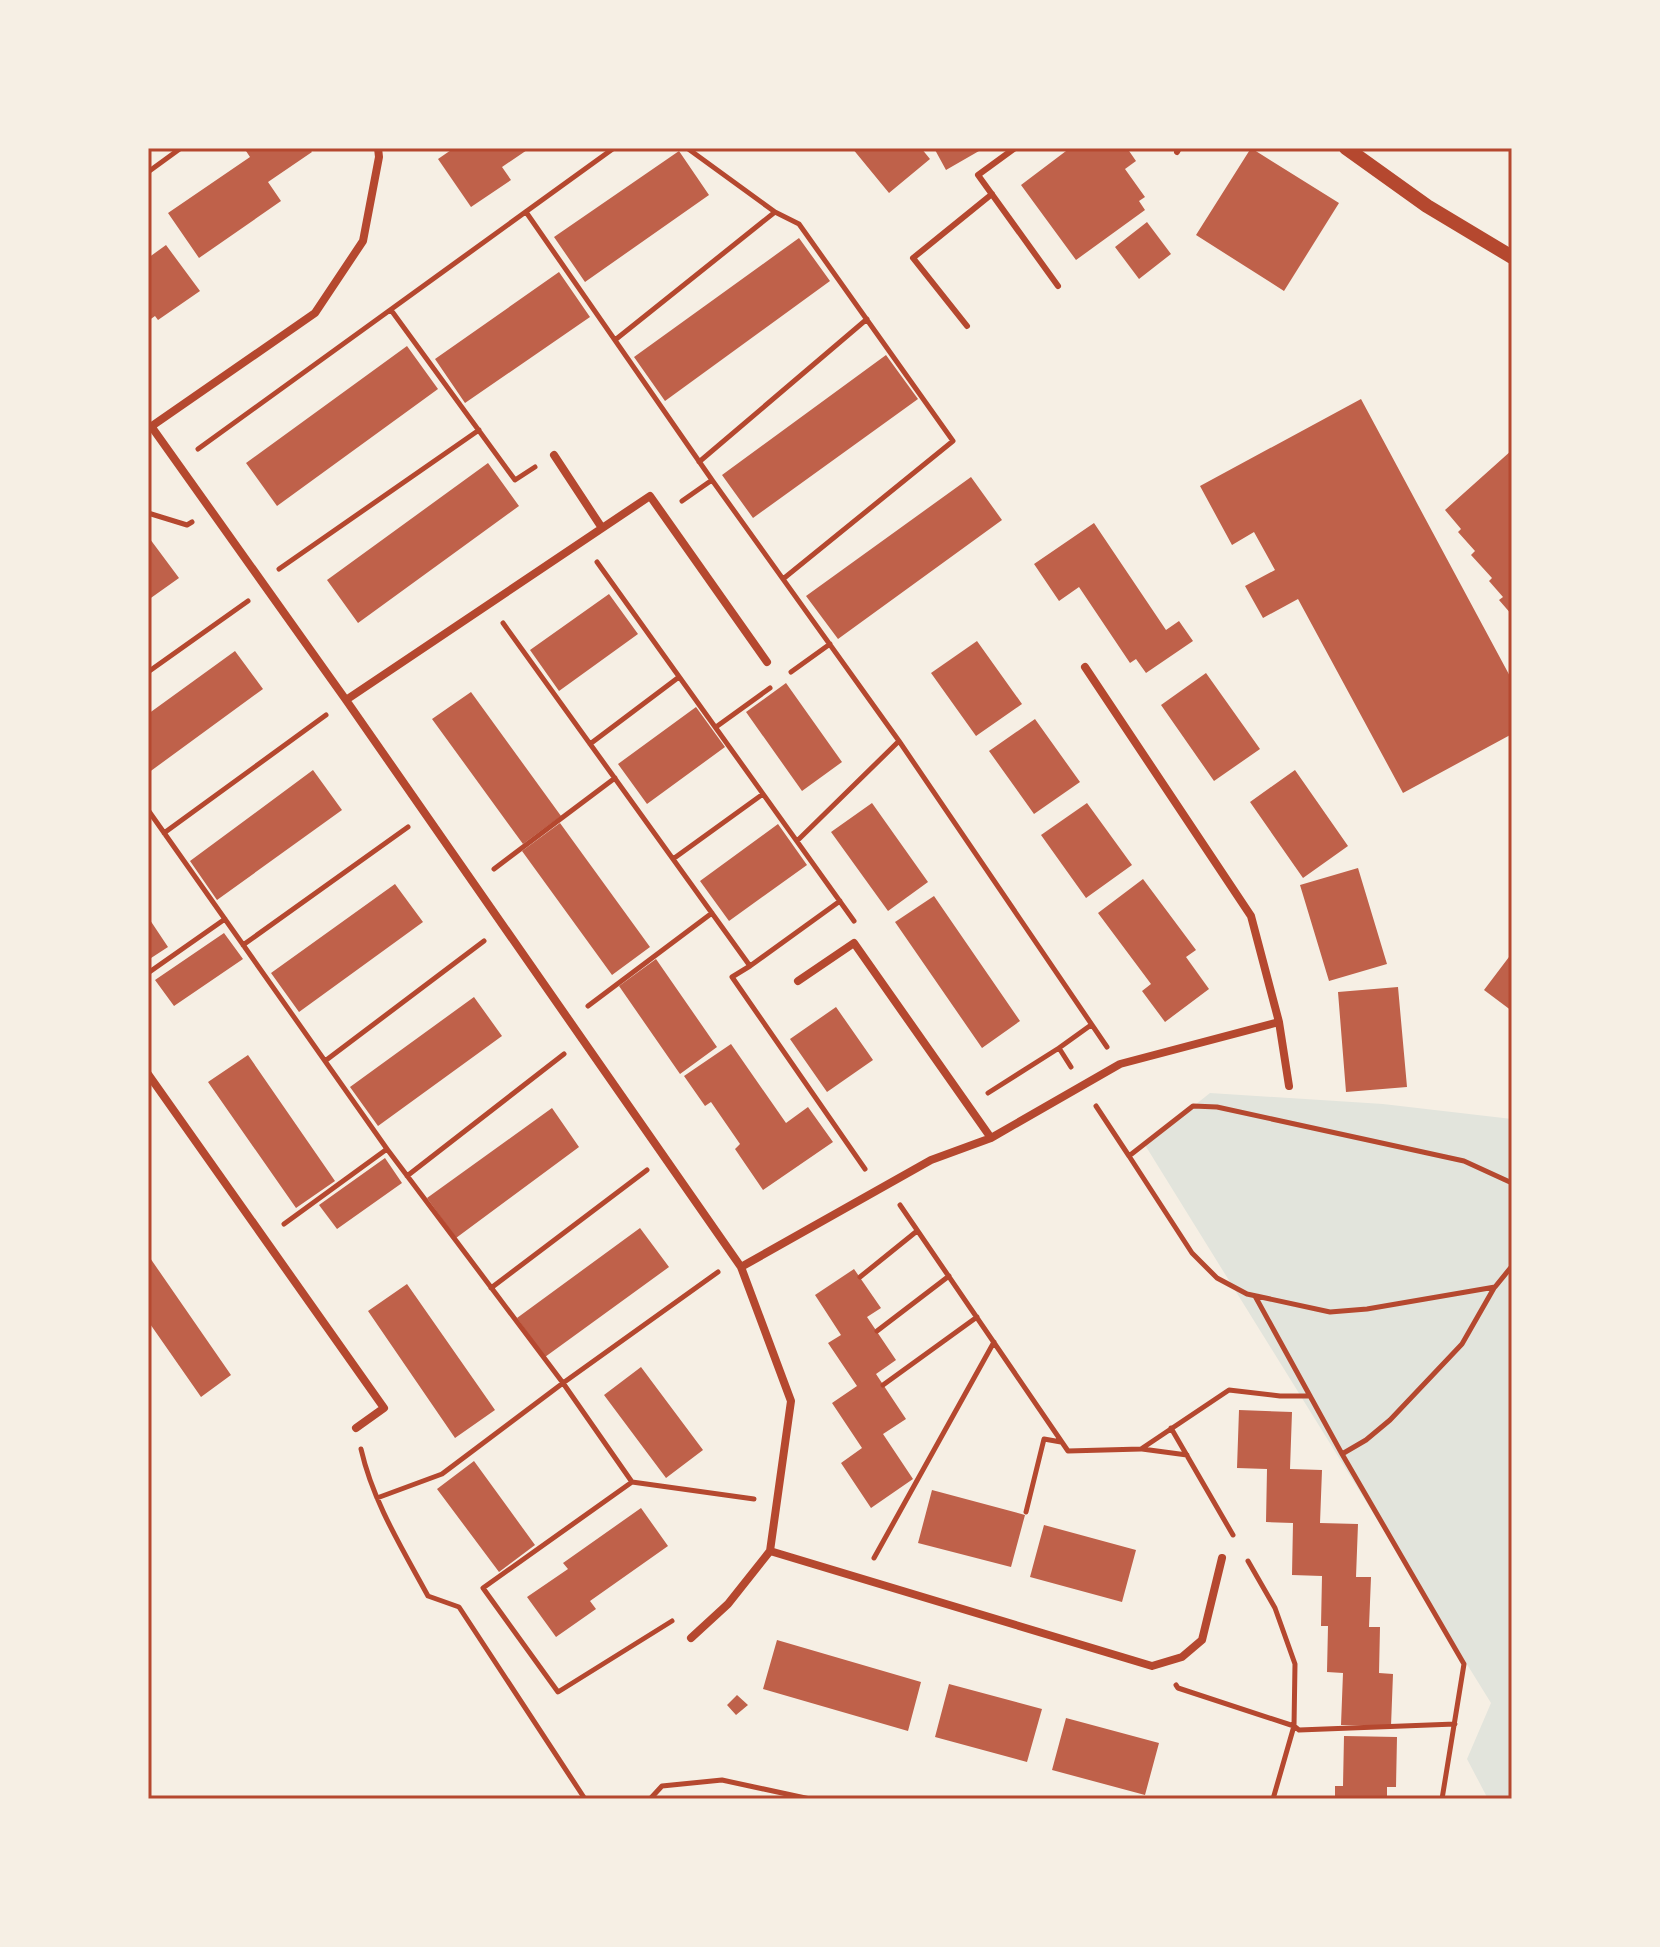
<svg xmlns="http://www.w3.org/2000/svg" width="1660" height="1947" font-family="'DM Sans',sans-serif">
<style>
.green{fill:#e2e4dc}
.building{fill:#bf614a}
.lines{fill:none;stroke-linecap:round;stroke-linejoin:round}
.path{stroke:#b5482f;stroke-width:5}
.service{stroke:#b5482f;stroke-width:6}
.minor{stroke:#b5482f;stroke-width:8}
.tertiary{stroke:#b5482f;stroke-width:14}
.neatline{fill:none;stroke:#b5482f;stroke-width:3}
</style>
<rect width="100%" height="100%" fill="#f6efe4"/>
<path class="green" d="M1210 1093 1383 1104 1512 1119V1799H1488L1467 1759 1491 1703 1145 1145Z"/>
<path class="building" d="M244 148H309L312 152 268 182 281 201 199 258 168 213 250 157Z
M454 148H530L502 167 511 180 471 207 438 159Z
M852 148H921L930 159 889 193Z
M934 148H977L979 151 946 170Z
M1070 148H1127L1136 161 1125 169 1145 197 1139 201 1145 210 1076 260 1021 185Z
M1251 148 1339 203 1284 291 1196 235Z
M679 151 709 195 585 282 554 237Z
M1147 222 1171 254 1139 279 1115 247Z
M799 238 830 281 665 401 634 357Z
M166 245 200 291 158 320 155 316 148 321V258Z
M559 272 590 317 465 403 435 359Z
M407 346 438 389 277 506 246 463Z
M886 355 918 399 753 518 722 475Z
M1361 399 1512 680V734L1403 793 1298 599 1263 618 1245 586 1275 570 1254 532 1232 545 1200 486Z
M1512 450V615L1499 600 1503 597 1489 581 1492 578 1471 555 1475 551 1458 532 1461 529 1445 510Z
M488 463 519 506 358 623 327 580Z
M971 477 1002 520 838 639 806 596Z
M1094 523 1166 630 1179 621 1193 641 1146 673 1136 659 1130 663 1079 587 1059 601 1034 564Z
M150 539 179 578 148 600V541Z
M609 594 638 634 559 691 530 650Z
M977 641 1022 704 976 736 931 673Z
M235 651 263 689 148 773V714Z
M1206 673 1260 749 1214 781 1161 705Z
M786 683 842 762 802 791 746 712Z
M471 692 561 816 523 844 432 719Z
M696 707 725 747 647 804 618 764Z
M1035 719 1080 782 1034 814 989 751Z
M313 770 342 810 217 900 190 861Z
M1295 770 1348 846 1303 878 1250 802Z
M872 803 928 882 888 911 831 832Z
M1087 803 1132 865 1086 898 1041 835Z
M560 823 650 947 612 975 522 851Z
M778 824 807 865 729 921 700 881Z
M1358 868 1387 964 1329 981 1300 885Z
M1143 879 1196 950 1186 957 1209 989 1165 1022 1142 991 1151 984 1098 913Z
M395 884 423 922 299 1012 271 973Z
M934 896 1020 1021 982 1048 895 922Z
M148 917 168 947 148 960Z
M224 933 243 959 174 1006 155 980Z
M1512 953V1011L1484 990Z
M656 959 717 1047 680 1074 619 986Z
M1398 987 1407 1087 1346 1092 1338 992Z
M474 997 502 1036 378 1126 350 1087Z
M836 1007 873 1060 827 1092 790 1039Z
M731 1044 786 1123 808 1107 833 1142 763 1190 735 1149 740 1144 711 1102 705 1106 684 1076Z
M248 1055 335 1181 296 1208 208 1082Z
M552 1108 579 1147 456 1238 427 1198Z
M385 1158 402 1183 337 1229 319 1205Z
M640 1228 669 1267 545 1357 517 1318Z
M148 1255 231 1375 201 1397 148 1321Z
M854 1269 881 1308 867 1317 896 1360 876 1374 906 1419 883 1434 913 1479 871 1508 841 1463 862 1448 832 1403 857 1386 828 1343 841 1335 815 1295Z
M407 1284 495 1410 455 1438 368 1311Z
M641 1367 703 1450 666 1478 604 1395Z
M1239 1410 1292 1412 1290 1469 1322 1470 1320 1523 1358 1524 1356 1577H1371L1369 1627H1380L1379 1673 1393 1674 1391 1726 1341 1725 1343 1673 1327 1672 1328 1626H1321L1322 1576 1292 1575 1293 1523 1266 1522 1267 1469 1237 1468Z
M474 1461 535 1545 499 1572 437 1489Z
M932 1490 1025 1515 1011 1567 918 1543Z
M641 1508 668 1546 590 1601 596 1609 556 1637 527 1597 568 1569 563 1563Z
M1044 1525 1136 1550 1122 1602 1030 1577Z
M777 1640 921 1682 908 1731 763 1689Z
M949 1684 1042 1709 1027 1762 935 1737Z
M737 1695 748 1705 736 1715 727 1705Z
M1066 1718 1159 1743 1145 1795 1052 1770Z
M1344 1736 1397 1737 1396 1787H1387V1799H1335V1786H1343Z"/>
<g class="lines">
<path class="path" d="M148 172 181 148
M526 212 712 480 682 501
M775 212 799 224 953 441 783 579
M391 310 515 480 535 467
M615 340 775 212 687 148
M198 449 614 148
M699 462 867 319
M712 480 899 741 1107 1047
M148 513 187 525 192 522
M597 562 854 921
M279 569 479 430
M503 623 750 966 732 977 865 1169
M148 672 248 601
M791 672 830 644
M716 727 770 688
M590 744 679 677
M148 810 387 1149
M164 833 326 715
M797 841 899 741
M673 859 763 794
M494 869 615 778
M243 945 408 827
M750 966 840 901
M148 973 225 919
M588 1006 712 913
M1059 1048 1091 1025
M325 1061 484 941
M988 1093 1059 1048 1071 1067
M1096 1106 1129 1156 1193 1106 1217 1107 1464 1161 1512 1183
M1129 1156 1192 1253 1217 1278 1247 1294 1330 1312 1367 1309 1495 1287 1512 1266
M407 1176 564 1054
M900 1205 1068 1451 1141 1449 1229 1390 1280 1396H1310
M284 1224 387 1149 563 1383 718 1272
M860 1277 917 1231
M491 1288 647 1170
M1255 1296 1342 1454 1366 1440 1390 1420 1462 1344 1494 1288
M877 1331 949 1276
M883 1385 977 1317
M1171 1428 1233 1535
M361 1449C373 1502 402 1548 428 1596L459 1607 585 1799
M1142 1449 1187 1455
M1342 1454 1464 1664 1442 1799
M632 1482 754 1499
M377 1498 442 1474 563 1383 632 1482 483 1588 558 1692 672 1621
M1026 1512 1044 1439 1061 1442
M874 1558 994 1342
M1248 1561 1275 1608 1295 1664 1294 1726 1273 1799
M1176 1685 1178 1688 1294 1726 1299 1730 1455 1724
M650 1799 662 1786 722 1780 810 1799"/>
<path class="service" d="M1015 148 978 175 1058 286
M1177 152 1179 148
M967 326 913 258 992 194"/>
<path class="minor" d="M151 426 346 700 741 1267 791 1401 770 1551 728 1604 691 1638
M149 428 315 313 363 241 379 157 378 148
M554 455 602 528
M1085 667 1251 916 1279 1022 1289 1086
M346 700 650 496 767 662
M798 981 854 943 991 1138
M148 1074 384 1408 356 1428
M741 1267 931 1160 991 1138 1120 1064 1279 1022
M770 1551 1152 1666 1182 1657 1202 1640 1222 1558"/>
<path class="tertiary" d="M1346 148 1427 206 1512 257"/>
</g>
<rect width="1660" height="1947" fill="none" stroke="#f6efe4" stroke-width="300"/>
<rect x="150" y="150" width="1360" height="1647" class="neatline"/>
</svg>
